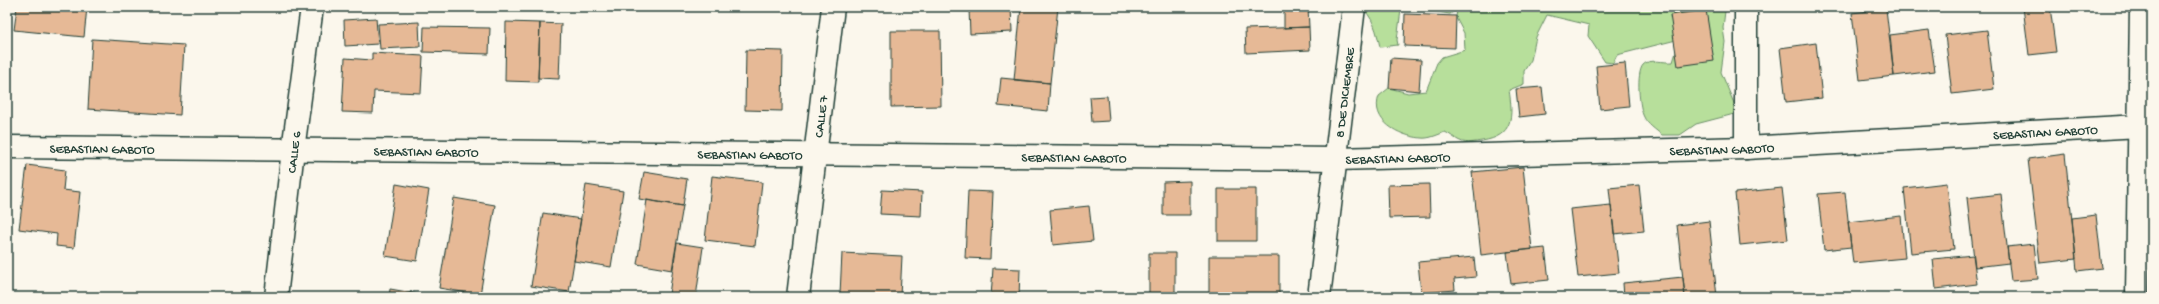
<svg xmlns="http://www.w3.org/2000/svg" width="2159" height="304" font-family="'Gochi Hand',sans-serif">
<style>
.green{fill:#b7df9b;stroke:#6b8e68}
.building{fill:#e6b996;stroke:#1f3d34}
.lines{fill:none;stroke-linecap:round;stroke-linejoin:round}
.minor-casing{stroke:#1f3d34;stroke-width:25}
.minor{stroke:#fbf7ec;stroke-width:22}
.labels{text-anchor:middle;stroke-width:3;stroke-linejoin:round;paint-order:stroke}
.street-label{font-size:13px;fill:#1f3d34;stroke:#fbf7ec}
</style>
<rect width="100%" height="100%" fill="#fbf7ec"/>
<filter id="ink" filterUnits="userSpaceOnUse"><feTurbulence type="fractalNoise" baseFrequency=".025" numOctaves="2"/><feDisplacementMap in="SourceGraphic" scale="8" xChannelSelector="R" yChannelSelector="G"/><feConvolveMatrix kernelMatrix="1 2 1 2 8 2 1 2 1" color-interpolation-filters="sRGB"/></filter>
<g filter="url(#ink)">
<path class="green" d="M1360 7H1729L1725 11 1723 28 1725 42 1721 72 1738 113 1696 124 1680 135H1662C1656 130 1647 124 1644 117 1639 108 1636 73 1643 65 1649 58 1665 63 1673 62L1680 39 1617 55 1613 63 1605 62 1588 36 1589 25 1547 15 1536 37 1531 60 1524 71V84L1509 90C1513 116 1514 136 1482 141 1475 142 1467 144 1460 141 1455 139 1450 134 1445 132 1437 135 1429 139 1421 138 1399 136 1370 121 1379 96L1389 88 1408 93 1426 91 1437 63 1442 57 1465 50 1464 33 1456 18 1457 9 1450 14 1411 8 1401 10 1397 40 1398 45 1380 47C1377 33 1373 15 1360 7Z"/>
<path class="building" d="M17 7H87L84 37 14 30Z
M1011 7 1012 32 970 34 969 9Z
M1021 7H1058L1050 83 1014 80Z
M2023 7H2050L2056 52 2029 55Z
M1308 8 1309 27 1284 28V10Z
M1886 9 1894 76 1860 80 1852 13Z
M1706 10 1714 61 1678 66 1670 15Z
M1405 14 1456 16 1455 48 1404 46Z
M376 18 378 44 345 46 344 20Z
M419 22 420 47 380 49 378 24Z
M506 22 540 23 538 82 505 81Z
M540 23 561 24 559 79 538 78Z
M424 27 490 28 489 54 423 52Z
M1309 27 1310 50 1246 53 1245 29Z
M1929 30 1935 71 1894 76 1890 35Z
M1987 30 1994 89 1952 94 1945 35Z
M891 31H940L941 106 891 107Z
M92 39 184 45 180 115 88 109Z
M1816 43 1822 98 1786 102 1780 48Z
M746 50 783 51 782 111 745 110Z
M372 53 423 56 421 93 374 91 373 113 342 112 345 58 372 60Z
M1391 58 1421 60 1419 91 1389 88Z
M1625 63 1629 106 1600 109 1596 66Z
M1001 78 1050 83 1048 111 998 106Z
M1542 87 1545 114 1519 117 1516 89Z
M1107 96 1109 121 1092 122 1090 97Z
M2065 154 2076 259 2040 263 2028 159Z
M27 165 65 170 63 190 80 192 74 248 56 246 57 234 19 229Z
M1523 167 1532 249 1481 255 1472 172Z
M644 172 687 179 683 206 639 199Z
M712 176 762 182 755 246 705 240Z
M1190 181V215H1163V182Z
M1947 183 1954 249 1911 253 1904 188Z
M396 184 429 190 417 261 385 256Z
M1429 184 1430 217 1389 218 1388 185Z
M586 185 623 191 611 267 574 261Z
M1639 185 1644 231 1614 234 1609 188Z
M1782 188 1788 240 1740 245 1735 193Z
M1218 189H1256V241H1218Z
M882 190 922 192 921 216 880 214Z
M968 191 993 192 990 259 965 258Z
M1845 192 1851 247 1824 250 1818 194Z
M2001 194 2009 263 1975 267 1967 198Z
M454 198 495 205 480 295 439 288Z
M647 200 683 206 672 270 637 264Z
M1611 205 1619 273 1578 277 1570 209Z
M1089 206 1093 241 1053 245 1050 210Z
M543 213 581 219 569 292 531 286Z
M2096 215 2102 268 2077 271 2072 218Z
M1901 216 1905 258 1853 263 1848 222Z
M1709 221 1717 297H1685L1677 225Z
M677 243 703 247 696 297 669 294Z
M2034 244 2038 279 2011 281 2007 247Z
M1545 248 1549 280 1511 284 1507 252Z
M842 253 902 256 900 297 840 294Z
M1149 253H1175V297H1149Z
M1973 255 1977 284 1936 289 1933 259Z
M1209 256H1279V296H1209Z
M1474 257 1476 277 1454 279 1455 290 1421 293 1418 262Z
M993 268 1020 269 1019 297H991Z
M1683 277 1685 297H1624L1623 283Z
M390 289 419 294 418 297H389Z
M1209 296H1270V297Z"/>
<g class="lines">
<defs>
<g id="minor">
<path d="M1746 7V148"/>
<path id="s1" d="M7 147 1336 159 1746 148 2140 126"/>
<path id="s2" d="M276 297 293 150 312 7"/>
<path id="s3" d="M798 297 833 7"/>
<path id="s4" d="M1319 297 1354 7"/>
<path d="M2137 297 2141 7"/>
</g>
</defs>
<use href="#minor" class="minor-casing"/>
<use href="#minor" class="minor"/>
</g>
</g>
<g class="labels">
<g class="street-label">
<text dy="5" stroke="none"><textPath href="#s4" startOffset="206">8 DE DICIEMBRE</textPath></text>
<text dy="5" stroke="none"><textPath href="#s3" startOffset="182">CALLE 7</textPath></text>
<text dy="5" stroke="none"><textPath href="#s1" startOffset="2039">SEBASTIAN GABOTO</textPath></text>
<text dy="5" stroke="none"><textPath href="#s1" startOffset="95">SEBASTIAN GABOTO</textPath></text>
<text dy="5" stroke="none"><textPath href="#s1" startOffset="1715">SEBASTIAN GABOTO</textPath></text>
<text dy="5" stroke="none"><textPath href="#s1" startOffset="419">SEBASTIAN GABOTO</textPath></text>
<text dy="5" stroke="none"><textPath href="#s2" startOffset="146">CALLE 6</textPath></text>
<text dy="5" stroke="none"><textPath href="#s1" startOffset="743">SEBASTIAN GABOTO</textPath></text>
<text dy="5" stroke="none"><textPath href="#s1" startOffset="1067">SEBASTIAN GABOTO</textPath></text>
<text dy="5" stroke="none"><textPath href="#s1" startOffset="1391">SEBASTIAN GABOTO</textPath></text>
</g>
</g>
<rect width="2159" height="304" fill="none" stroke="#fbf7ec" stroke-width="24"/>
<rect x="12" y="12" width="2135" height="280" fill="none" stroke="#1f3d34" stroke-width="1.5" filter="url(#ink)"/>
</svg>
